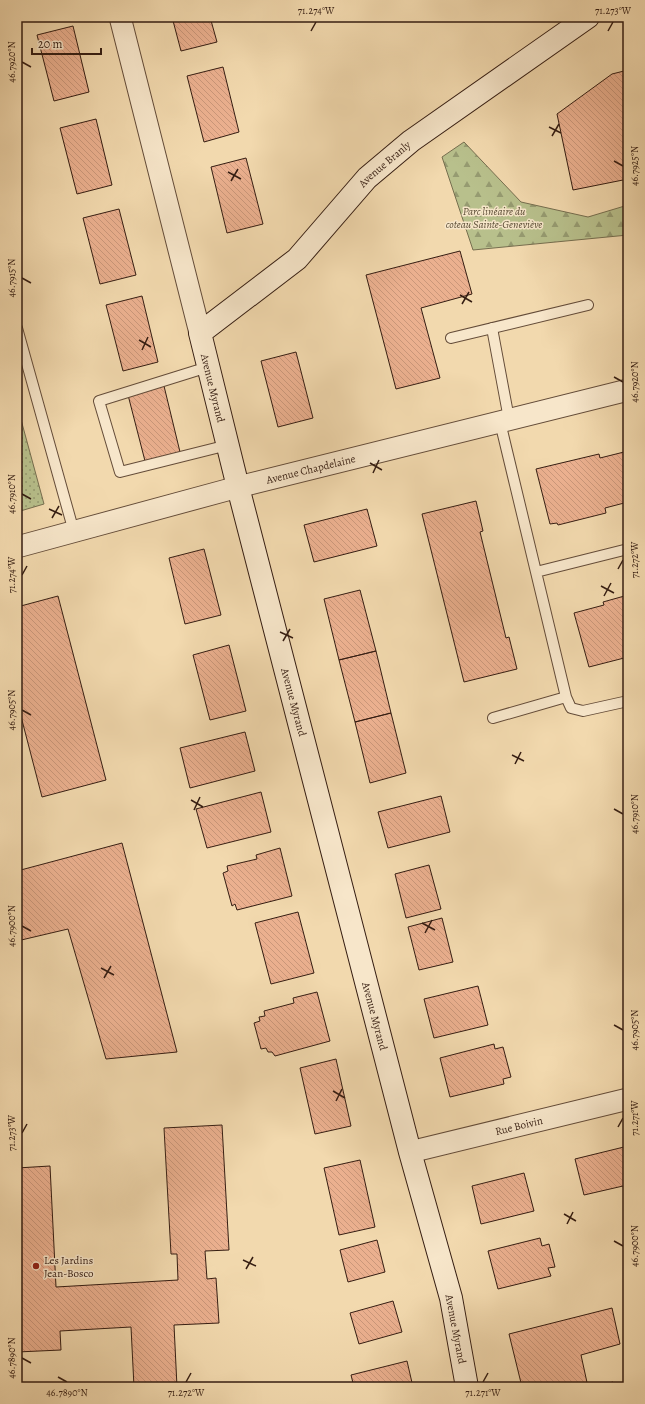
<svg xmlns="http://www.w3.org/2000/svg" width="645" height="1404" font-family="Alegreya,serif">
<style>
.forest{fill:url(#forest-firs);stroke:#766e4f}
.garden{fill:url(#garden-dots);stroke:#766e4f}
.building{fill:url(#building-back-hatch);stroke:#351d12}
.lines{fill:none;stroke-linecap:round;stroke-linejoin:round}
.lane-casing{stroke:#644c39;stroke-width:12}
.street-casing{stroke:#644c39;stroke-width:23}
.secondary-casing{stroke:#351d12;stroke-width:24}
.lane{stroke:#f7e6ca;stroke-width:10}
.street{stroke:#f7e6ca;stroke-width:21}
.secondary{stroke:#f7e6ca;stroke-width:22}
.ticks{fill:none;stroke:#351d12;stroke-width:1.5}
.poi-dot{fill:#8f2418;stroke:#f7e6ca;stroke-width:1.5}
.labels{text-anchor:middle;stroke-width:3;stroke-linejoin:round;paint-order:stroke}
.street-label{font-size:11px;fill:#351d12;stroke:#f7e6ca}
.park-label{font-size:11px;font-style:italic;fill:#5c4e37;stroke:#f7e6ca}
.poi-label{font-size:11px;fill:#351d12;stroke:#f7e6ca;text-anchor:start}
.neatline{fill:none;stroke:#351d12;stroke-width:1.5}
.ticks-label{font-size:10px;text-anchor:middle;fill:#351d12}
</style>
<defs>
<pattern id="forest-firs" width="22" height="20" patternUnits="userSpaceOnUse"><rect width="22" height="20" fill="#b8c08c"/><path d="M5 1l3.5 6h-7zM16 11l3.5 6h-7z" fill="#969b71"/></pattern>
<pattern id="garden-dots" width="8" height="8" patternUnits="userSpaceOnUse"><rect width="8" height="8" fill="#b8c08c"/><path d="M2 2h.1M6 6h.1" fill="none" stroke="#969b71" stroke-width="1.8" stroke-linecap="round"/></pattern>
<pattern id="building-back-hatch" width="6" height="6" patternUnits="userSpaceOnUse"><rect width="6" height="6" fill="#ebb08f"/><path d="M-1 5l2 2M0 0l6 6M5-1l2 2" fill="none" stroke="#ca977a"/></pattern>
</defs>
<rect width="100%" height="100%" fill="#f2d9ae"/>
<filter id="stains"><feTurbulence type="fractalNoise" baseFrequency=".005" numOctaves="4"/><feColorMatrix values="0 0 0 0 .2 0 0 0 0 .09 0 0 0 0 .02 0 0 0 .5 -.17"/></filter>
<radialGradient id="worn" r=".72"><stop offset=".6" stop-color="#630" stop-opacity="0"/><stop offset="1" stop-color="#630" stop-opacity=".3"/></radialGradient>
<path class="forest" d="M464 142 521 202 588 217 628 205V235L473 250 442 157Z"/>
<path class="garden" d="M17 405 44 504 17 512Z"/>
<path class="building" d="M172 17H210L217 42 181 51Z
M73 26 89 92 54 101 37 35Z
M223 67 239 132 204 142 187 76Z
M628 70V179L573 190 557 114 612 74Z
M96 119 112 185 77 194 60 128Z
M246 158 263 224 227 233 211 167Z
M119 209 136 275 100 284 83 218Z
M460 251 472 294 421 308 440 378 396 389 366 275Z
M142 296 158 362 123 371 106 305Z
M296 352 313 418 278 427 261 361Z
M164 386 180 452 145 461 128 395Z
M628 451V502L605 508 606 513 558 525 557 523 550 524 536 469 599 454 600 458Z
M476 501 483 531 480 532 506 638 509 637 517 669 464 682 422 514Z
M367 509 377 546 314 562 304 525Z
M204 549 221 615 185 624 169 558Z
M360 590 376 651 339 660 324 599Z
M628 595V657L589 667 574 613 604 605 603 602Z
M58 596 106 780 42 797 17 701V607Z
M229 645 246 711 210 720 193 655Z
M376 651 391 713 355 722 339 660Z
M391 713 406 773 370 783 355 722Z
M245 732 255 771 190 788 180 748Z
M261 792 271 832 207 848 196 809Z
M441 796 450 832 388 848 378 812Z
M122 843 177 1052 106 1059 68 929 17 941V871Z
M280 848 292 896 237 910 235 904 232 906 223 873 228 871 227 866 257 859 256 855Z
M429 865 441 909 406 918 395 874Z
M298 912 314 973 271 984 255 923Z
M442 918 453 962 419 970 408 927Z
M478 986 488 1025 434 1038 424 999Z
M317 992 330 1041 275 1056 272 1052H268L266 1048 261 1049 254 1023 260 1021 259 1017 265 1016 264 1011 294 1003 293 998Z
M494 1044 495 1049 503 1047 511 1077 503 1079 504 1084 450 1097 440 1058Z
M336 1059 351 1126 315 1134 300 1068Z
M222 1125 229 1250 205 1251 207 1279 216 1278 219 1323 174 1325 177 1387H134L131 1327 60 1331 61 1350 17 1352V1168L50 1166 56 1287 178 1280 177 1254H171L164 1128Z
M628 1146V1205L623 1186 584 1195 575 1159Z
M360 1160 375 1227 339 1235 324 1168Z
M524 1173 534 1211 481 1224 472 1186Z
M540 1238 542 1246 549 1244 555 1267 548 1268 551 1276 498 1289 488 1251Z
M377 1240 385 1272 348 1282 340 1250Z
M393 1301 402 1332 359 1344 350 1313Z
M612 1308 620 1344 581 1355 588 1387H522L509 1334Z
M407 1361 413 1387H354L351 1375Z
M613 1382 614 1387H592Z"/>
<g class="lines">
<defs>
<path id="lane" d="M17 328 74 532
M492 328 509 419
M451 338 588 305
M208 367 99 401 120 472 228 445
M500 422 566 697 571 708 583 711 628 701
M536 572 628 549
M493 718 566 697"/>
<g id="street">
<path d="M120 17 200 333"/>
<path id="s1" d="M17 547 238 487 628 390"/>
<path id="s2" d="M410 1152 628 1099"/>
</g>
<g id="secondary">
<path id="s3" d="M467 1387 451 1298 410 1152 238 487 200 333 297 259 367 178 411 141 588 17"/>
</g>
</defs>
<use href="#lane" class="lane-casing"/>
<use href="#street" class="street-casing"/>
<use href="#secondary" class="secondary-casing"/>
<use href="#lane" class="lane"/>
<use href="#street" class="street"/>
<use href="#secondary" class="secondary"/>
</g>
<path class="ticks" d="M311 31 316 22M608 31 613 22M22 62 31 67M549 127 561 133M552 136 559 124M614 161 623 166M228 172 241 179M231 181 238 169M22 278 31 283M460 295 472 302M462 304 469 292M139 340 151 347M142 350 148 337M614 377 623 382M370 463 382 470M373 473 379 460M22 494 31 499M49 509 62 515M52 518 59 506M618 569 623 560M22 575 27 566M601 586 614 593M604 596 611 583M280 632 293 638M283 641 290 629M22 710 31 715M512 755 524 761M515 764 521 752M191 800 203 807M614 809 623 814M194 810 200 797M422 923 435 930M22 926 31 931M425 933 432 920M101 968 114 975M104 978 111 966M614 1025 623 1030M333 1091 345 1098M336 1101 342 1089M618 1127 623 1118M22 1133 27 1124M564 1214 576 1221M567 1224 573 1212M614 1241 623 1246M243 1260 256 1266M246 1269 253 1257M22 1358 31 1363M58 1377 67 1382M186 1382 191 1373M483 1382 488 1373"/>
<circle class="poi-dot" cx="36" cy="1266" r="4"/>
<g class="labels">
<g class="street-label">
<text dy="4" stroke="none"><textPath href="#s3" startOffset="1339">Avenue Branly</textPath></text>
<text transform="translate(213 388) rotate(76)" y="4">Avenue Myrand</text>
<text dy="4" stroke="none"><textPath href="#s1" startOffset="304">Avenue Chapdelaine</textPath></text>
<text transform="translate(294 702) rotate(75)" y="4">Avenue Myrand</text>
<text transform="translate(375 1016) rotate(75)" y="4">Avenue Myrand</text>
<text dy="4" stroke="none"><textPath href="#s2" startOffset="112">Rue Boivin</textPath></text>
<text transform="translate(456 1329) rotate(79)" y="4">Avenue Myrand</text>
</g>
<g class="park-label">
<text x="494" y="215">Parc linéaire du<tspan x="494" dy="13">coteau Sainte-Geneviève</tspan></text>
</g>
<g class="poi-label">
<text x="44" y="1264">Les Jardins<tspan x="44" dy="13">Jean-Bosco</tspan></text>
</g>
</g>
<rect width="645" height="1404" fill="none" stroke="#f2d9ae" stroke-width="44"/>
<path d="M32 48v6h69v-6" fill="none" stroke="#351d12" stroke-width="2"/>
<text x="38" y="48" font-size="12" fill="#351d12" stroke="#f7e6ca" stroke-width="3" paint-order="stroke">20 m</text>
<rect x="22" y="22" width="601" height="1360" class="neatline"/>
<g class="ticks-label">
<text x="316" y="14">71.274°W</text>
<text x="613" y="14">71.273°W</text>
<text transform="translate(11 62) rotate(-90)" y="4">46.7920°N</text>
<text transform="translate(634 166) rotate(-90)" y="4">46.7925°N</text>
<text transform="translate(11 278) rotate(-90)" y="4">46.7915°N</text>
<text transform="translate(634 382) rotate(-90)" y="4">46.7920°N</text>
<text transform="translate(11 494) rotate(-90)" y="4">46.7910°N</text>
<text transform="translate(634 560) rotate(-90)" y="4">71.272°W</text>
<text transform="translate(11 575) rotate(-90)" y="4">71.274°W</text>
<text transform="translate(11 710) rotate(-90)" y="4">46.7905°N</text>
<text transform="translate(634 814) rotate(-90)" y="4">46.7910°N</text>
<text transform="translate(11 926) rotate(-90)" y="4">46.7900°N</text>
<text transform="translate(634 1030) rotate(-90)" y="4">46.7905°N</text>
<text transform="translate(634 1118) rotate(-90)" y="4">71.271°W</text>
<text transform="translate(11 1133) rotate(-90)" y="4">71.273°W</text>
<text transform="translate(634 1246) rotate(-90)" y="4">46.7900°N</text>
<text transform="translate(11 1358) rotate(-90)" y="4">46.7890°N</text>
<text x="67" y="1396">46.7890°N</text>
<text x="186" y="1396">71.272°W</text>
<text x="483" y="1396">71.271°W</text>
</g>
<rect width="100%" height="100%" filter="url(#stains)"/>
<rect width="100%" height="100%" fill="url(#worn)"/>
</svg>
